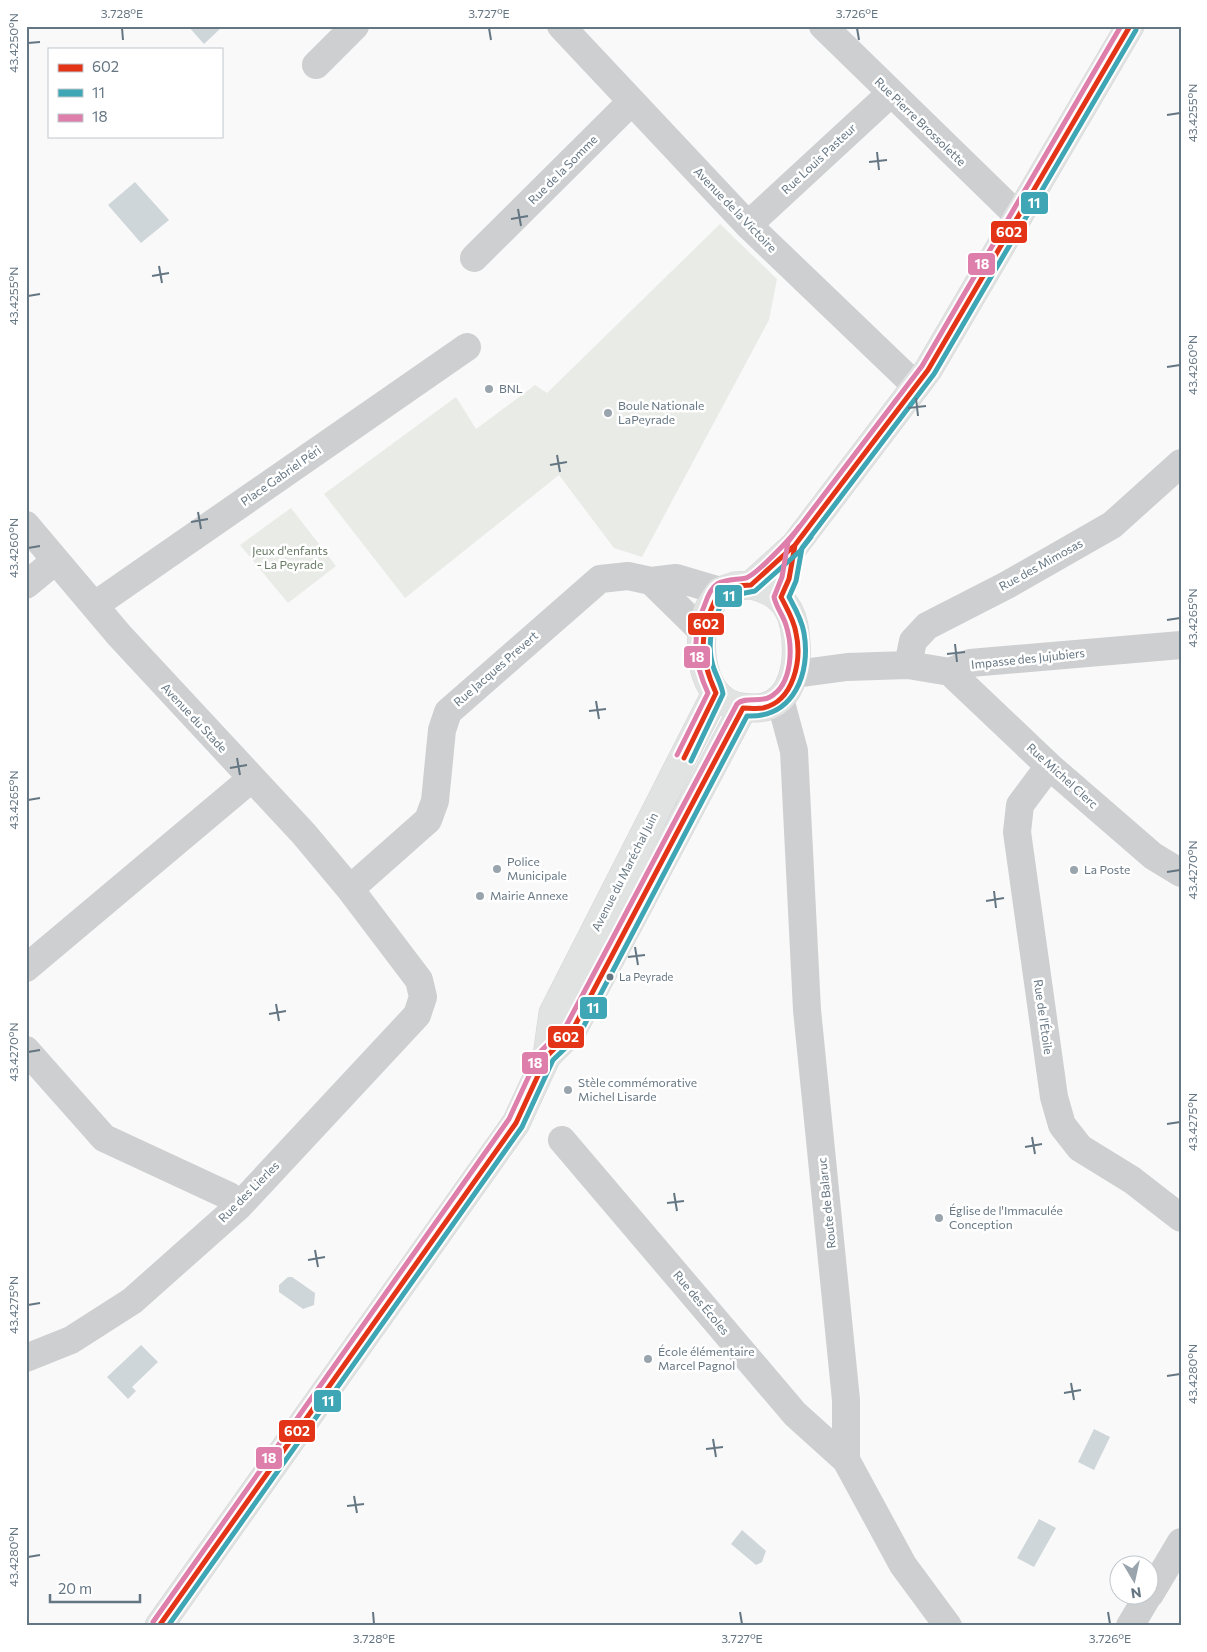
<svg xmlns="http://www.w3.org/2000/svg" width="1207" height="1652" font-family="Commissioner,sans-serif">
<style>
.green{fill:#e8ebe6}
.water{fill:#ced6d9}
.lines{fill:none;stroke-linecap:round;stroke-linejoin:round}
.major-casing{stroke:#d5d6d7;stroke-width:29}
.minor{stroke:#cecfd0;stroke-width:28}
.major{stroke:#e1e2e2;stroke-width:28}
.bus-1-casing{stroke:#fff;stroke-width:9}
.bus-2-casing{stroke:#fff;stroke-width:9}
.bus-3-casing{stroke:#fff;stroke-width:9}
.bus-1{stroke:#e43417;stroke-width:5}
.bus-2{stroke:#3ea6b4;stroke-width:5}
.bus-3{stroke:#de7eab;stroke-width:5}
.ticks{fill:none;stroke:#657683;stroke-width:2}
.poi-dot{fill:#99a4ac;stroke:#fff;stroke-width:2}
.bus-dot{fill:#657683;stroke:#fff;stroke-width:2}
.labels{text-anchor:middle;stroke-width:5;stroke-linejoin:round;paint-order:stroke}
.bus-label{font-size:11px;fill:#657683;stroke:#fff;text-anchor:start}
.street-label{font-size:12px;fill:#657683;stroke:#fff}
.poi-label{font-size:12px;fill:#657683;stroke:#fff;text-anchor:start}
.park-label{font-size:12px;fill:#687a64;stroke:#fff}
.line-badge{stroke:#fff;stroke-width:2}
.badge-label{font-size:14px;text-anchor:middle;font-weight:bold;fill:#fff}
.neatline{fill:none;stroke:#657683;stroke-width:2}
.ticks-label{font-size:12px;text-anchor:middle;fill:#657683}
</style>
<rect width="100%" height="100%" fill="#f9f9f9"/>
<path class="green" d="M720 224 777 279 769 320 642 557 614 548 559 475 405 598 324 494 456 397 476 429 535 385 547 393Z
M291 508 336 566 288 603 240 545Z"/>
<path class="water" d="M188 26H219L221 28 204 44Z
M135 182 169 220 141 243 108 205Z
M288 1277H292L315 1293 314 1305 303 1309 279 1292V1285Z
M141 1345 158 1362 132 1387 136 1391 128 1399 107 1377Z
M1094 1429 1110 1437 1094 1470 1078 1462Z
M1039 1519 1056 1528 1034 1567 1017 1558Z
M742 1530 766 1551 762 1562 756 1565 731 1544Z"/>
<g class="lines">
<defs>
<path id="major" d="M751 585 795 545 928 370 1130 26
M751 585C773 589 790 603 794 626 800 656 796 707 756 708 747 708 738 708 730 704 699 689 696 638 708 610 711 604 716 597 720 591L735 586Z
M547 1056 572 1031 743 708
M159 1626 516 1123 547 1056 553 1013 716 693"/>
</defs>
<use href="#major" class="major-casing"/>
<path class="minor" d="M561 26 748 225 916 386
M823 26 1018 216
M316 65 355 26
M748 225 890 94
M474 258 631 102
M26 525 119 635 304 834 350 889 419 980 423 997 417 1015 239 1206 132 1301 71 1340 26 1358
M651 581 702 631
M26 585 55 561
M95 605 467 347
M908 665 913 641 927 626 1007 585 1112 525 1181 463
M950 672 1049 766 1153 856 1181 873
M795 674 847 667 908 665 950 672 970 663 1181 645
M780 699 794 751 807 1010 846 1400V1460L903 1565 948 1626
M1049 766 1020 805 1017 832 1054 1097 1062 1125 1080 1148 1132 1180 1181 1218
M350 889 428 820 435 801 442 730 448 712 600 579 628 576 651 581 676 578 720 591
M26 968 251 779
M26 1050 104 1138 229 1196 239 1206
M562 1140 795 1414 846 1460
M1150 1594 1181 1542
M1130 1626 1149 1594"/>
<use href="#major" class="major"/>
<defs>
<path id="bus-1" d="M684 758 716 693C698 654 699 629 720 591L735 586 751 585 795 545 805 532
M159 1626 516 1123 547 1056 572 1031 743 708C749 708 756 709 763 708 794 701 802 660 796 633 794 620 787 609 781 597L789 579 795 545 928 370 1130 26"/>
<path id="bus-2" d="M691 761 723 694C722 686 717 677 714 669 705 643 713 620 725 597L755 591 800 551 811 537
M168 1626 522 1127 553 1060 579 1035 747 716C794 718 811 673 804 633 802 620 795 608 789 597L796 581 802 548 934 374 1136 30"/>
<path id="bus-3" d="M677 755 708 693C694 663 691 635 705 604 707 598 711 588 717 584 726 579 737 580 746 578 756 575 792 537 799 527
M153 1622 509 1119 540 1052 566 1026 737 704C745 696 760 703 770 697 793 684 793 647 786 625 783 615 776 607 774 597L782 577 788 542 922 366 1121 26"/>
</defs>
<use href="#bus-1" class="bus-1-casing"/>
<use href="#bus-2" class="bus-2-casing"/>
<use href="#bus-3" class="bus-3-casing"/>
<use href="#bus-1" class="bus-1"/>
<use href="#bus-2" class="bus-2"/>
<use href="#bus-3" class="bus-3"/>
</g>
<path class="ticks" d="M122 28 123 40M489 28 491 40M857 28 859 40M28 43 40 42M1167 115 1180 113M877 152 879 170M869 162 887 160M518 209 521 226M511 219 528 216M159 266 162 283M152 276 169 273M28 296 40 294M1167 367 1180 365M916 398 918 416M908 408 926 406M557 455 560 472M550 465 567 462M198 512 201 529M191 522 208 519M28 548 40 546M1167 620 1180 618M955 644 957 662M947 654 965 652M596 701 599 719M589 711 606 709M237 758 240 775M230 768 247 765M28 800 40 798M1167 872 1180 870M994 891 996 908M986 901 1004 898M635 947 638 965M628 957 645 955M276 1004 279 1021M269 1014 286 1011M28 1052 40 1050M1167 1124 1180 1122M1032 1137 1035 1154M1025 1147 1042 1144M674 1193 677 1211M667 1203 684 1201M315 1250 318 1267M308 1260 325 1257M28 1305 40 1303M1167 1376 1180 1374M1071 1383 1074 1400M1064 1393 1081 1390M713 1439 716 1457M706 1449 723 1447M354 1496 357 1513M347 1506 364 1504M28 1557 40 1555M373 1612 374 1624M740 1612 742 1624M1108 1612 1110 1624"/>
<g class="poi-dot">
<circle cx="489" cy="389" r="5"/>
<circle cx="608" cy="413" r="5"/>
<circle cx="497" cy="869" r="5"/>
<circle cx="1074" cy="870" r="5"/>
<circle cx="480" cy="896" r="5"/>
<circle cx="568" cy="1090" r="5"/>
<circle cx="939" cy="1218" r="5"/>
<circle cx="648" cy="1359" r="5"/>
</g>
<circle class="bus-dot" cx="610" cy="977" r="4.5"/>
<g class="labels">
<g class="bus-label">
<text x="619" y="981">La Peyrade</text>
</g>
<g class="street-label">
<text transform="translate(920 122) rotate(44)" y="4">Rue Pierre Brossolette</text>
<text transform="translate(819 159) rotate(-43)" y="4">Rue Louis Pasteur</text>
<text transform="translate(563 170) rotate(-45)" y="4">Rue de la Somme</text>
<text transform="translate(735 210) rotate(46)" y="4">Avenue de la Victoire</text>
<text transform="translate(281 476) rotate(-35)" y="4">Place Gabriel Péri</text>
<text transform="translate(1041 565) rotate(-29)" y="4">Rue des Mimosas</text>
<text transform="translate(1028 659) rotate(-6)" y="4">Impasse des Jujubiers</text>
<text transform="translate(496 669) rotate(-41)" y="4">Rue Jacques Prevert</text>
<text transform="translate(194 718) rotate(47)" y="4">Avenue du Stade</text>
<text transform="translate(1062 776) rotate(42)" y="4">Rue Michel Clerc</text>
<text transform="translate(625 872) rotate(-63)" y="4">Avenue du Maréchal Juin</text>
<text transform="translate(1043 1017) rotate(82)" y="4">Rue de l'Étoile</text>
<text transform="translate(249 1192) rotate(-45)" y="4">Rue des Lierles</text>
<text transform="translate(827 1203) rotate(-96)" y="4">Route de Balaruc</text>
<text transform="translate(701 1303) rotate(50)" y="4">Rue des Écoles</text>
</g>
<g class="poi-label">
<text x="499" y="393">BNL</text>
<text x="618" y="410">Boule Nationale<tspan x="618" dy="14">LaPeyrade</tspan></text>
<text x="507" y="866">Police<tspan x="507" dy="14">Municipale</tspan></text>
<text x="1084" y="874">La Poste</text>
<text x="490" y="900">Mairie Annexe</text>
<text x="578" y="1087">Stèle commémorative<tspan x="578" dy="14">Michel Lisarde</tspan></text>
<text x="949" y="1215">Église de l'Immaculée<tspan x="949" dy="14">Conception</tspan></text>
<text x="658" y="1356">École élémentaire<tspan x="658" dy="14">Marcel Pagnol</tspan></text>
</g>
<g class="park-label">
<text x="290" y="555">Jeux d'enfants<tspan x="290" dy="14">- La Peyrade</tspan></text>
</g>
</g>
<g class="line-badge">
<rect x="1020" y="191" width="29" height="24" rx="5" fill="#3ea6b4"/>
<rect x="990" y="220" width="38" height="24" rx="5" fill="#e43417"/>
<rect x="967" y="252" width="29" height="24" rx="5" fill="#de7eab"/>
<rect x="714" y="584" width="29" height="24" rx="5" fill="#3ea6b4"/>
<rect x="687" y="612" width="38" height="24" rx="5" fill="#e43417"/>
<rect x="683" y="645" width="28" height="24" rx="5" fill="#de7eab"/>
<rect x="579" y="996" width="29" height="24" rx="5" fill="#3ea6b4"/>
<rect x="547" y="1025" width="38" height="24" rx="5" fill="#e43417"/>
<rect x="521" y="1051" width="28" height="24" rx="5" fill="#de7eab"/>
<rect x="313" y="1389" width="29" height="24" rx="5" fill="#3ea6b4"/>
<rect x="278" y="1419" width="38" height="24" rx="5" fill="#e43417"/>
<rect x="255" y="1446" width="28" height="24" rx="5" fill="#de7eab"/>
</g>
<g class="badge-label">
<text x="1034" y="208">11</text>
<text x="1009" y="237">602</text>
<text x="982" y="269">18</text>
<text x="729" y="601">11</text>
<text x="706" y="629">602</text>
<text x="697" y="662">18</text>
<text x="593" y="1013">11</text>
<text x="566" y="1042">602</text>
<text x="535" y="1068">18</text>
<text x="328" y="1406">11</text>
<text x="297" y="1436">602</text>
<text x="269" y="1463">18</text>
</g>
<rect width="1207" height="1652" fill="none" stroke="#ffffff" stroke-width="55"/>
<rect x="48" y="48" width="175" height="90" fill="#ffffff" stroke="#c1c8cd"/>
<rect x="58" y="64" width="25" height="8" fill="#e43417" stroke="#c1c8cd"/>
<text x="92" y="72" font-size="15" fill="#657683">602</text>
<rect x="58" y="89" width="25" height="8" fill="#3ea6b4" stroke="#c1c8cd"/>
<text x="92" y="98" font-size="15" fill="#657683">11</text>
<rect x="58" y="114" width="25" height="8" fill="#de7eab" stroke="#c1c8cd"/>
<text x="92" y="122" font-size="15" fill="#657683">18</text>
<g transform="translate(1134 1580) rotate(171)"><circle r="24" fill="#ffffff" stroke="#c1c8cd"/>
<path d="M0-4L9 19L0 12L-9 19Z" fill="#99a4ac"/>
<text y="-8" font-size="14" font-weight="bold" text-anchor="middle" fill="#657683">N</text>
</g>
<path d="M50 1594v8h90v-8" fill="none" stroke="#657683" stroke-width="2.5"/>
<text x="58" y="1594" font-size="15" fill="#657683" stroke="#ffffff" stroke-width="4" paint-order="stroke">20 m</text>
<rect x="28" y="28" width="1152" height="1596" class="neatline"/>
<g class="ticks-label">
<text x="122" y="18">3.728°E</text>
<text x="489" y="18">3.727°E</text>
<text x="857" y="18">3.726°E</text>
<text transform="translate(14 43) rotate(-90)" y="4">43.4250°N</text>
<text transform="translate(1193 113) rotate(-90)" y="4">43.4255°N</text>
<text transform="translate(14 296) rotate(-90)" y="4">43.4255°N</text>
<text transform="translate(1193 365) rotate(-90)" y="4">43.4260°N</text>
<text transform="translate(14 548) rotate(-90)" y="4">43.4260°N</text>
<text transform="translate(1193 618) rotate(-90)" y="4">43.4265°N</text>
<text transform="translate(14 800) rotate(-90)" y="4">43.4265°N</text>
<text transform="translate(1193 870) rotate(-90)" y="4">43.4270°N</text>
<text transform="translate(14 1052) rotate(-90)" y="4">43.4270°N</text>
<text transform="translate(1193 1122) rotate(-90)" y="4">43.4275°N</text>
<text transform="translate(14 1305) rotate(-90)" y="4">43.4275°N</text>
<text transform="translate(1193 1374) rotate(-90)" y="4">43.4280°N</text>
<text transform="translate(14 1557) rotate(-90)" y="4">43.4280°N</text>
<text x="374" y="1643">3.728°E</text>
<text x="742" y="1643">3.727°E</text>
<text x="1110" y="1643">3.726°E</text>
</g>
</svg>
